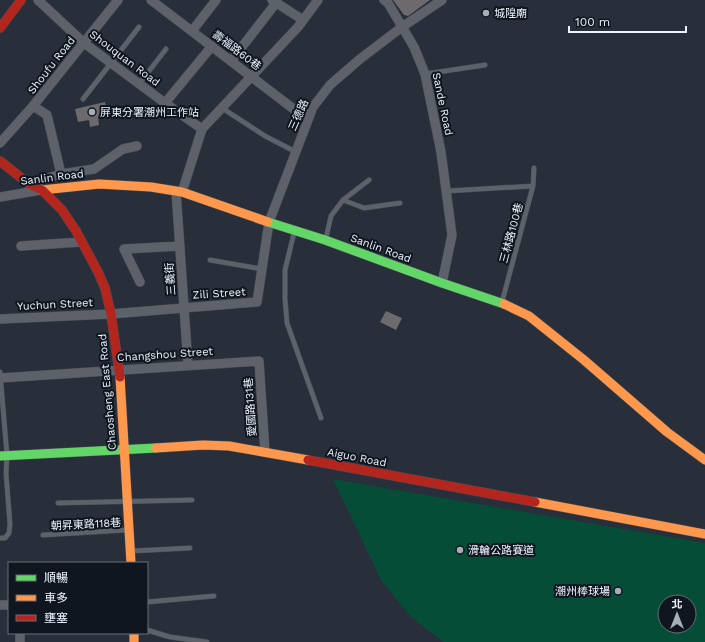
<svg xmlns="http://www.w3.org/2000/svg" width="705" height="642" font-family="'Work Sans','Noto Sans TC',sans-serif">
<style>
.green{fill:#054d37;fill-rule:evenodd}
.building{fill:#6d6a6e}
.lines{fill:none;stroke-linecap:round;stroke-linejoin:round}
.lane-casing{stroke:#464c55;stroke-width:5.5}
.street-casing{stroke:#464c55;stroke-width:10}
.fast-casing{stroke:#464c55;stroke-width:10}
.slow-casing{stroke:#464c55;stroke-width:10}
.jam-casing{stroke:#464c55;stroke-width:10}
.lane{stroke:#5c616a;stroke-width:4.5}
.street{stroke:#5c616a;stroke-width:9}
.fast{stroke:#63d668;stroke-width:9}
.slow{stroke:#ff974d;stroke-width:9}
.jam{stroke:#b3261e;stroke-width:9}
.poi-dot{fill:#a7aeb9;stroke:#10161f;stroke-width:1.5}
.labels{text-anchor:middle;stroke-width:4;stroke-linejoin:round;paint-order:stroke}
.poi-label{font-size:11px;fill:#ecf3fe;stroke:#10161f;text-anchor:start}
.street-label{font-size:11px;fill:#ecf3fe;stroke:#10161f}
</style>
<rect width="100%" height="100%" fill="#282f3a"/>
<path class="green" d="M333 479 705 543V642H443L410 616 381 580ZM665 602H689V626H665Z"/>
<path class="building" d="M393 0H430L408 16 404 15Z
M105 102 108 115 98 117 99 125 90 127 89 120 78 122 75 109Z
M386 311 402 318 396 330 380 322Z"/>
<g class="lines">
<defs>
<path id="lane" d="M425 74 485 65
M139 84 166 49
M83 99 139 27
M222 108 265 136 296 152
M447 191 533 186
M343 200 364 208 400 203
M294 233 285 270V299L287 323 321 418
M326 238 331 216 343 200 369 180
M210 260 262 269
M502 302 533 186 534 168
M0 372 7 455 6 473 10 524 9 533 5 538H0
M58 503 192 500
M43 535 127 530
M132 551 190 548
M147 602 214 596
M147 630 170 637 207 642"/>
<path id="street" d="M38 0 84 43 165 103 202 129
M151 0 308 120
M272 0 303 20
M384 0 388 3 414 47 425 74 441 152 452 235 442 283
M192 31 216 0
M231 61 276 3
M165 103 212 46
M33 106 47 115 61 174
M0 143 33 106 118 0
M29 184 61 174 94 169 123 149 137 146
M176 191 188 365
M182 192 202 129 298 27 318 0
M0 197 41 190
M21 246 81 242
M140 282 124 249 180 246
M0 319 111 314 257 302 269 222 313 107 330 85 360 59 402 27 442 0
M0 378 259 361 265 452
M0 605H9
M20 633V642"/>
<path id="fast" d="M268 222 325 240 442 283 504 304
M0 456 156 448"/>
<path id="slow" d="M42 190 99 184 151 187 182 192 268 222
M504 304 529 316 584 360 667 432 705 460
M120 377 131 563
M156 448 203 445 229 446 308 460
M535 502 705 534
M134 633V642"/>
<path id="jam" d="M0 28 21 0
M0 161 29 184 42 190 62 210 76 231 98 272 105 288 111 314 120 377
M308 460 535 502"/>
</defs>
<use href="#lane" class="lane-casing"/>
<use href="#street" class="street-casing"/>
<use href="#fast" class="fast-casing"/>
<use href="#slow" class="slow-casing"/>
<use href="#jam" class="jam-casing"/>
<use href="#lane" class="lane"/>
<use href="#street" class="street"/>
<use href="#fast" class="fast"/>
<use href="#slow" class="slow"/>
<use href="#jam" class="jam"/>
</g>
<g class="poi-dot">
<circle cx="486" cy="13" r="4"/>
<circle cx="92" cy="112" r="4"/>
<circle cx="460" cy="550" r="4"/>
<circle cx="618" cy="591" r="4"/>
</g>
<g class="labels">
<g class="poi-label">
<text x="494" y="17">城隍廟</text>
<text x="100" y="116">屏東分署潮州工作站</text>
<text x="468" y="554">滑輪公路賽道</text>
<text x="610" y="595" text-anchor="end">潮州棒球場</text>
</g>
<g class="street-label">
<text transform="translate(237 50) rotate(37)" y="4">壽福路60巷</text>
<text transform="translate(125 58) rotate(37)" y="4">Shouquan Road</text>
<text transform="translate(51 65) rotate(-52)" y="4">Shoufu Road</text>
<text transform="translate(443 104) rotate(78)" y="4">Sande Road</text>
<text transform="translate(298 115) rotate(-66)" y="4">三德路</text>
<text transform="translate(52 177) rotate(-7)" y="4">Sanlin Road</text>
<text transform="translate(511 233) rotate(-75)" y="4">三林路100巷</text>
<text transform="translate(381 248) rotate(20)" y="4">Sanlin Road</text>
<text transform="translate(170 279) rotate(-94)" y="4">三義街</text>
<text transform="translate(219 293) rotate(-4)" y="4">Zili Street</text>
<text transform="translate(55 304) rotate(-3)" y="4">Yuchun Street</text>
<text transform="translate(165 354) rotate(-4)" y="4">Changshou Street</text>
<text transform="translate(107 392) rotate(-95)" y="4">Chaosheng East Road</text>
<text transform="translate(250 407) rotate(-94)" y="4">愛國路131巷</text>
<text transform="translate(357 457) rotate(11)" y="4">Aiguo Road</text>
<text transform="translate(86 524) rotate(-3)" y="4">朝昇東路118巷</text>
</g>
</g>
<rect x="8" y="562" width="140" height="72" fill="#10161f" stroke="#686e78"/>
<rect x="16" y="575" width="20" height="6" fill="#63d668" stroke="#686e78"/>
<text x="44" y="582" font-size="12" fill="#ecf3fe">順暢</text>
<rect x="16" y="595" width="20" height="6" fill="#ff974d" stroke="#686e78"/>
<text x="44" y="602" font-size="12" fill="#ecf3fe">車多</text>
<rect x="16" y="615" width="20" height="6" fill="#b3261e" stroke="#686e78"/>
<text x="44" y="622" font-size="12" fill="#ecf3fe">壅塞</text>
<g transform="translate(677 614)"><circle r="19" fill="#10161f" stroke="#686e78"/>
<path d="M0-3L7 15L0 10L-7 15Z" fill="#a7aeb9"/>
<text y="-6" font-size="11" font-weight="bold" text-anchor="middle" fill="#ecf3fe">北</text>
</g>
<path d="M569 26v6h117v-6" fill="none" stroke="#ecf3fe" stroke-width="2"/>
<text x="575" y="26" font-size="12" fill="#ecf3fe" stroke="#10161f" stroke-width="3" paint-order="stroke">100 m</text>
</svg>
